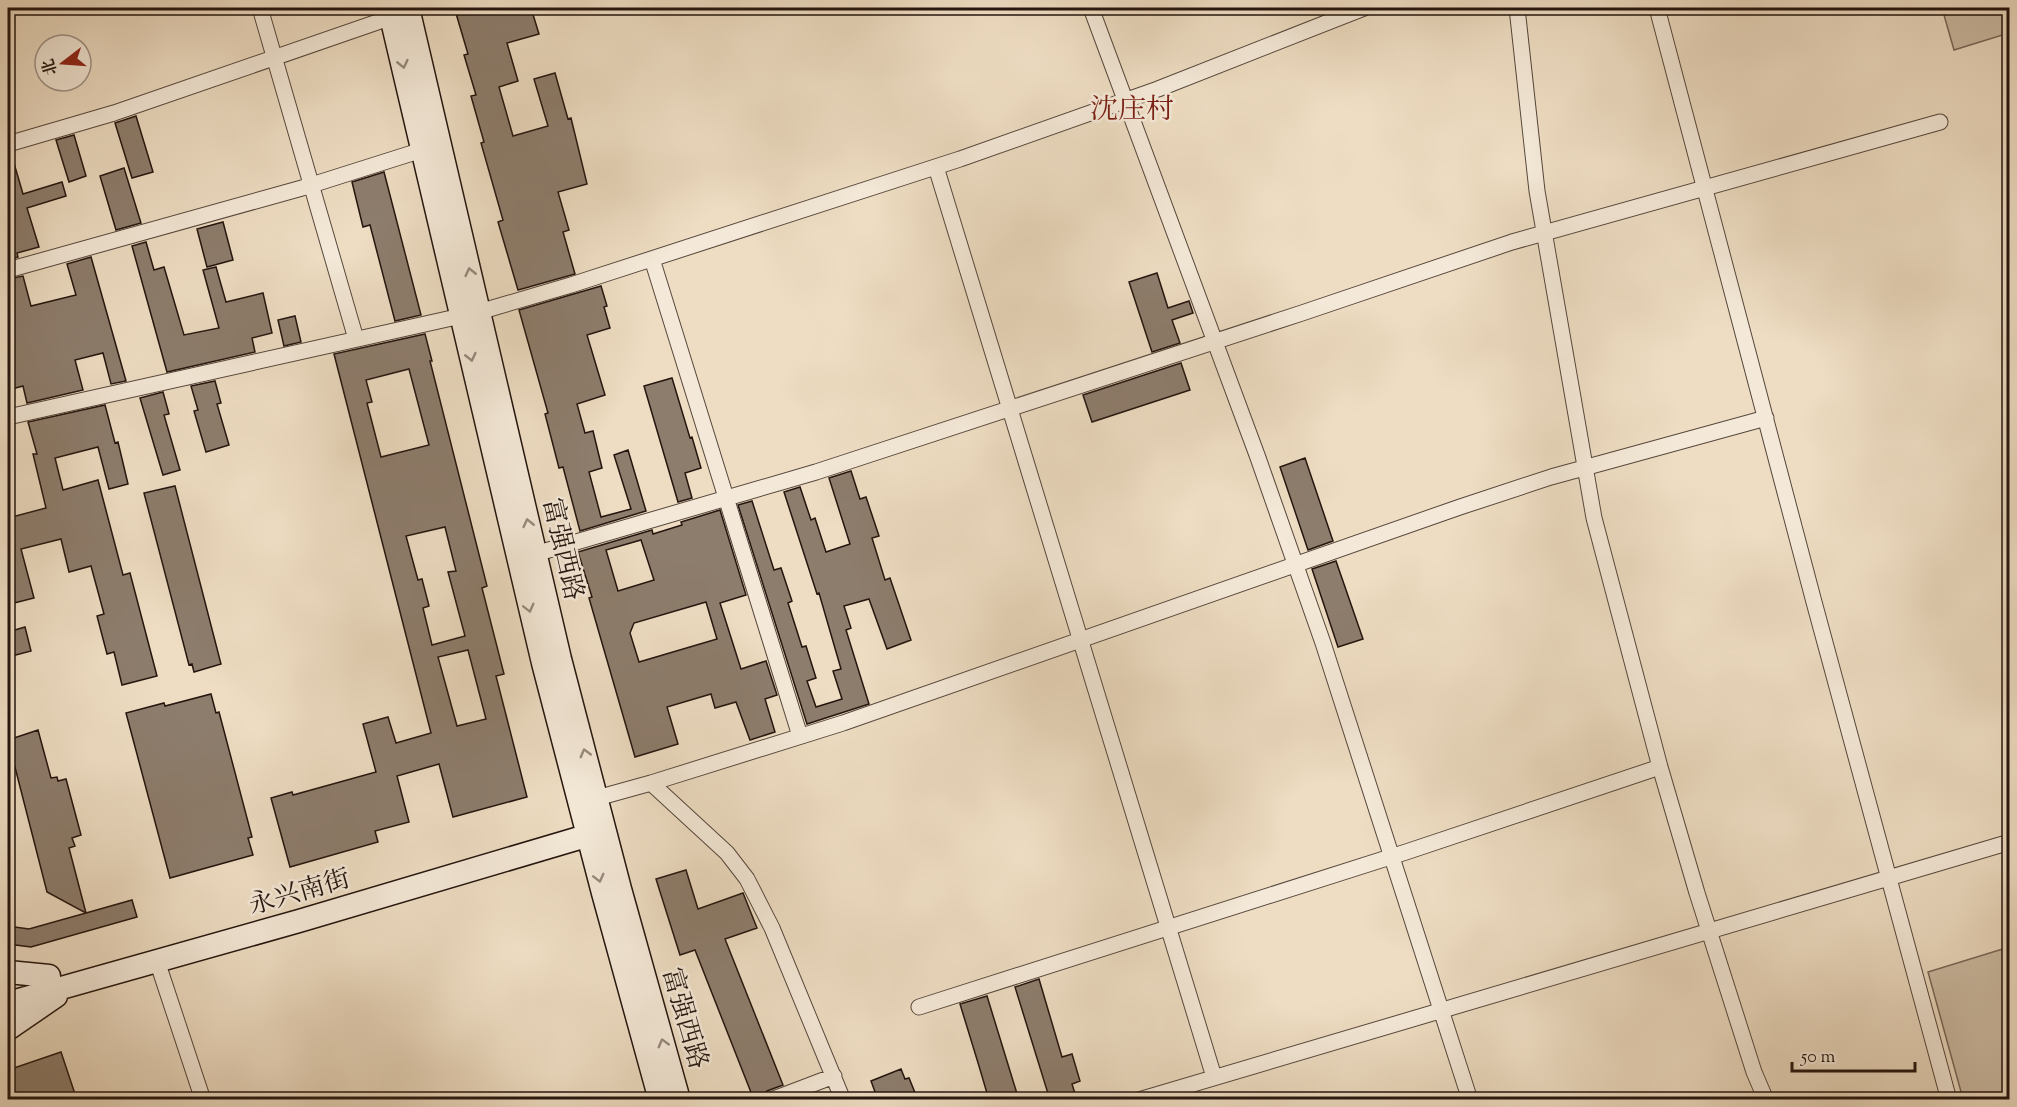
<svg xmlns="http://www.w3.org/2000/svg" width="2017" height="1107" font-family="'Sorts Mill Goudy','Noto Serif SC',serif">
<style>
.green{fill:#ccbba4;stroke:#78685a;stroke-width:1.5}
.building{fill:#8d7d6d;stroke:#24150f;stroke-width:1.5;fill-rule:evenodd}
.lines{fill:none;stroke-linecap:round;stroke-linejoin:round}
.minor-casing{stroke:#56473c;stroke-width:17}
.secondary-casing{stroke:#24150f;stroke-width:25}
.minor{stroke:#f4e9d8;stroke-width:15}
.secondary{stroke:#f4e9d8;stroke-width:22}
.oneway{stroke:#968a7e}
.labels{text-anchor:middle;stroke-width:5;stroke-linejoin:round;paint-order:stroke}
.street-label{font-size:26px;fill:#24150f;stroke:#f4e9d8}
.quarter-label{font-size:28px;fill:#7a1f14;stroke:#f4e9d8}
</style>
<rect width="100%" height="100%" fill="#eeddc3"/>
<filter id="stains"><feTurbulence type="fractalNoise" baseFrequency=".00333" numOctaves="4"/><feColorMatrix values="0 0 0 0 .2 0 0 0 0 .09 0 0 0 0 .02 0 0 0 .5 -.17"/></filter>
<radialGradient id="worn" r=".72"><stop offset=".6" stop-color="#630" stop-opacity="0"/><stop offset="1" stop-color="#630" stop-opacity=".3"/></radialGradient>
<path class="green" d="M1942 8H2009V33L1954 50Z
M2009 947V1094L1989 1099H1963L1928 972Z"/>
<path class="building" d="M462 8H531L539 34 507 43 518 81 499 87 513 136 548 126 534 79 555 73 568 119 571 118 587 184 558 192 569 230 563 232 575 274 518 290 498 222 503 220 481 143 484 142 471 96 476 95 464 55 468 54 455 10Z
M136 116 153 172 132 178 115 123Z
M74 135 86 176 69 182 56 140Z
M11 153 23 194 62 182 66 196 27 208 39 247 17 253 18 257 8 260V154Z
M124 168 141 223 116 230 100 176Z
M384 172 421 315 395 321 370 225 363 227 352 182Z
M223 222 233 260 207 267 197 229Z
M146 242 154 270 164 267 184 335 219 328 203 270 216 267 226 302 263 293 272 333 252 338 255 352 167 372 132 246Z
M91 257 126 381 111 384 103 353 75 360 83 390 27 403 23 386 8 390V279L23 276 31 306 76 295 67 264Z
M1157 273 1168 308 1189 301 1193 313 1172 320 1180 343 1152 352 1129 282Z
M601 286 607 306 604 307 610 328 587 335 605 395 577 404 585 433 593 431 602 468 589 472 601 517 631 509 614 455 628 450 646 511 580 531 563 467 559 468 545 414 548 413 519 310Z
M295 316 301 342 284 346 278 320Z
M425 334 432 361H430L487 586 482 588 504 674 496 676 527 797 453 817 439 764 397 776 409 822 375 831 378 842 290 867 271 798 292 792 293 795 376 772 363 724 388 717 396 743 431 733 334 354ZM409 369 429 445 381 457 367 403 372 402 366 380ZM445 527 456 571 448 572 465 636 432 645 423 608 429 606 422 579 418 580 406 536ZM468 650 486 719 457 726 438 657Z
M1181 363 1190 390 1092 422 1083 395Z
M672 378 690 438 692 437 701 468 685 473 692 498 678 502 644 386Z
M215 381 221 403 217 404 229 445 206 452 194 411 198 410 191 386Z
M163 392 169 414 164 415 180 470 163 475 140 398Z
M105 405 115 443 118 442 128 484 109 489 98 447 55 458 63 490 98 480 123 575 130 573 157 676 122 685 114 652 107 654 97 616 104 614 91 566 69 572 61 539 21 549 34 598 10 604 8 594V515L12 514V517L46 508 33 454H37L28 422Z
M1305 458 1333 541 1308 550 1280 467Z
M851 471 860 499 866 497 879 536 872 538 885 580 890 578 911 640 887 649 869 599 844 606 851 628 846 630 869 704 807 724 738 505 752 501 774 570 781 568 792 601 788 603 802 647 806 646 816 678 807 681 816 707 842 699 833 671 841 669 819 593 817 594 784 492 800 487 811 520 815 518 826 552 850 544 829 478Z
M175 486 221 664 194 672 192 664 189 665 144 493Z
M720 510 746 595 720 603 741 669 766 661 777 695 765 699 775 732 750 740 736 702 715 708 711 694 667 707 678 744 635 757 589 598 592 597 578 552 652 530 653 534 682 525 681 522ZM641 540 654 580 618 591 606 550ZM706 602 717 639 639 662 630 633 634 623Z
M1336 561 1363 639 1338 647 1312 569Z
M25 627 31 651 8 657V632Z
M211 694 216 713 219 712 252 837 248 838 253 855 170 878 126 713 164 703 165 706Z
M38 730 51 778 57 777 58 781 66 779 81 835 72 838 75 846 69 848 86 913 132 900 137 917 31 947 8 944V926L29 929 86 913 47 892 8 740Z
M686 870 698 909 743 893 757 928 725 939 783 1085 767 1091 762 1097 756 1100H754L695 950 680 955 656 879Z
M1039 979 1062 1057 1072 1054 1080 1081 1072 1084 1077 1100H1050L1015 987Z
M987 996 1014 1084 1019 1100H989L979 1066 960 1004Z
M61 1052 77 1100H8V1070Z
M901 1069 905 1079 909 1078 918 1100H878L871 1081Z"/>
<g class="lines">
<defs>
<path id="minor" d="M260 8 356 339
M1091 8 1257 455 1323 643 1470 1100
M1517 8 1537 191 1594 518 1660 767 1697 893 1754 1072 1766 1100
M1657 8 1814 602 1949 1100
M8 144 114 113 392 17
M936 167 1214 1077
M652 259 800 736
M8 270 302 188 422 150
M479 312 571 285 960 159 1158 89 1364 8
M8 417 461 316
M535 554 816 472 1302 313 1512 242 1940 122
M651 783 727 853 747 879 772 928 843 1100
M597 798 651 783 843 723 1460 507 1551 477 1766 418
M157 961 203 1100
M919 1007 1406 852 1660 767
M771 1100 834 1076
M1139 1100 2010 842"/>
<path id="secondary" d="M389 8 543 663 603 893 660 1100
M408 8 560 659 620 889 679 1100
M8 972 49 976
M8 1003 299 921 603 831
M8 1029 56 996"/>
</defs>
<use href="#minor" class="minor-casing"/>
<use href="#secondary" class="secondary-casing"/>
<use href="#minor" class="minor"/>
<use href="#secondary" class="secondary"/>
</g>
<defs><path id="oneway-chevron" d="M-2-3.5L2.5 0L-2 3.5" fill="none" stroke-width="1.6" stroke-linecap="round" stroke-linejoin="round" transform="scale(1.5)"/></defs>
<g class="oneway">
<use href="#oneway-chevron" transform="translate(403 64) rotate(77)"/>
<use href="#oneway-chevron" transform="translate(470 272) rotate(-103)"/>
<use href="#oneway-chevron" transform="translate(471 357) rotate(77)"/>
<use href="#oneway-chevron" transform="translate(528 523) rotate(-103)"/>
<use href="#oneway-chevron" transform="translate(529 608) rotate(76)"/>
<use href="#oneway-chevron" transform="translate(585 753) rotate(-105)"/>
<use href="#oneway-chevron" transform="translate(599 878) rotate(76)"/>
<use href="#oneway-chevron" transform="translate(663 1043) rotate(-105)"/>
</g>
<g class="labels">
<g class="street-label">
<text transform="translate(564 549) rotate(77)" y="9">富强西路</text>
<text transform="translate(299 891) rotate(-16)" y="9">永兴南街</text>
<text transform="translate(686 1018) rotate(74)" y="9">富强西路</text>
</g>
<g class="quarter-label">
<text x="1132" y="118">沈庄村</text>
</g>
</g>
<rect width="2017" height="1107" fill="none" stroke="#eeddc3" stroke-width="30"/>
<rect x="9" y="9" width="1999" height="1089" fill="none" stroke="#24150f" stroke-width="3"/>
<rect x="15" y="15" width="1987" height="1077" fill="none" stroke="#24150f" stroke-width="1.5"/>
<g transform="translate(63 63) rotate(253)"><circle r="28" fill="#f4e9d8" stroke="#a19488" stroke-width="1.5"/>
<path d="M0-4.5L10 22L0 15L-10 22Z" fill="#8f2418"/>
<text y="-9" font-size="16" font-weight="bold" text-anchor="middle" fill="#24150f">北</text>
</g>
<path d="M1792 1062v9h123v-9" fill="none" stroke="#24150f" stroke-width="3"/>
<text x="1801" y="1062" font-size="18" fill="#24150f" stroke="#f4e9d8" stroke-width="4.5" paint-order="stroke">50 m</text>
<rect width="100%" height="100%" filter="url(#stains)"/>
<rect width="100%" height="100%" fill="url(#worn)"/>
</svg>
